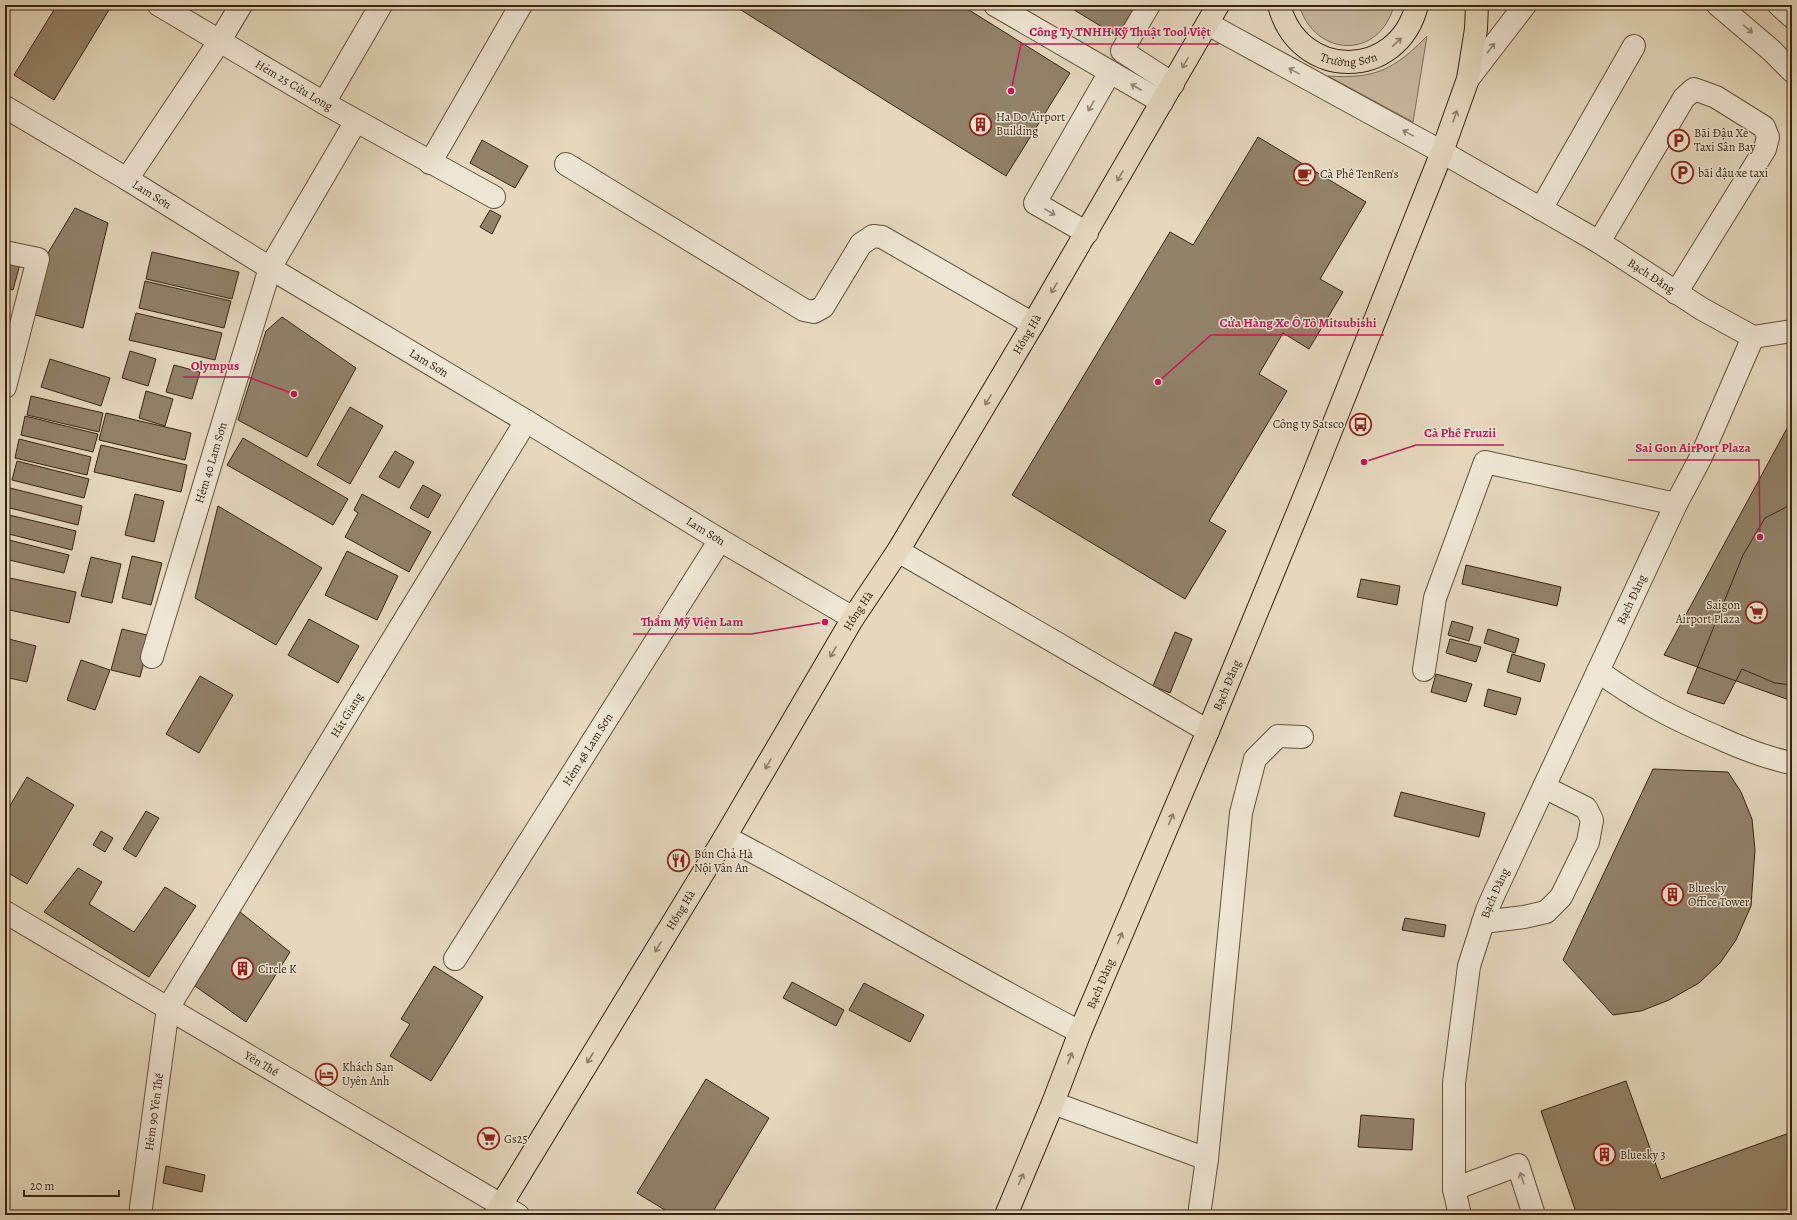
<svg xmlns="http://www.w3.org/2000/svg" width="1797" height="1220" font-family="Alegreya,serif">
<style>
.green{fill:#c8b99f;stroke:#806e57}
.building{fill:#928269;stroke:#39240f}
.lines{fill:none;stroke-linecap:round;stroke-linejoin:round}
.minor-casing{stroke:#64513a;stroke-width:24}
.major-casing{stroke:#39240f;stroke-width:24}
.minor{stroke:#eee6d4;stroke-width:22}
.major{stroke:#e5d8bd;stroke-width:22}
.oneway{stroke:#948572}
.oneway2{stroke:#8f7e66}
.labels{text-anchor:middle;stroke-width:3;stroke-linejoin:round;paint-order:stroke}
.street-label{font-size:12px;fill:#39240f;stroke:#eee6d4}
.poi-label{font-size:12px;fill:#39240f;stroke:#eee6d4;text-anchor:start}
.leader{fill:none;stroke:#c2185b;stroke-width:1.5}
.callout-dot{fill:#c2185b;stroke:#eee6d4;stroke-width:1.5}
.callout-label{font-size:13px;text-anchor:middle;font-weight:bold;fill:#c2185b;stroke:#eee6d4;stroke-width:3;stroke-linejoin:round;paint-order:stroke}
</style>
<rect width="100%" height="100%" fill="#e5d8bd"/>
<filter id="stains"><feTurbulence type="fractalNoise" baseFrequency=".005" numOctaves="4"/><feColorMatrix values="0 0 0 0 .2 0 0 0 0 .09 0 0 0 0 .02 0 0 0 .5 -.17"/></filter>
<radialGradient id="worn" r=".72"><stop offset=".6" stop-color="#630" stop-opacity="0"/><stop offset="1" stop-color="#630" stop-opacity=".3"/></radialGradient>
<path class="green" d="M1299 5H1394C1380 60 1315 58 1299 5Z
M1427 36 1413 122 1328 76C1375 79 1394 70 1427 36Z"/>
<path class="building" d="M57 5H112L54 100 14 75Z
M733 5H961L1070 73 1006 176Z
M1066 5H1136L1117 36Z
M1258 137 1366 202 1320 279 1343 292 1309 349 1283 333 1259 374 1287 391 1209 521 1226 531 1185 599 1012 495 1170 232 1193 245Z
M482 140 528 166 515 188 470 163Z
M75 208 108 223 83 328 32 314 45 258Z
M490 210 501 216 492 234 480 227Z
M152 252 239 272 232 299 146 279Z
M5 261 20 264 13 290 5 288Z
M145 281 231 301 224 328 139 308Z
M5 292 10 294 5 314Z
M136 313 222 333 215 360 129 340Z
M282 317 356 368 307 457 238 420 266 331Z
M130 351 156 359 148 386 122 378Z
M50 359 110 378 101 406 41 387Z
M174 365 200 372 192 399 166 392Z
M146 391 173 399 165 426 139 418Z
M31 396 103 413 99 432 27 415Z
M350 407 383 426 350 484 317 465Z
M106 413 191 433 185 460 99 440Z
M25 416 98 434 93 452 21 435Z
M1792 419V701L1664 655Z
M243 438 348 499 333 525 227 465Z
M19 439 91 457 87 475 15 458Z
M101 445 187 465 181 492 94 472Z
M395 451 414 462 399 488 379 477Z
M17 461 89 479 84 498 12 480Z
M423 485 441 495 428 518 410 508Z
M10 488 82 506 78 525 6 507Z
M135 494 164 501 154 542 125 535Z
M362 494 431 532 409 572 345 537 358 513 354 510Z
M1792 504V685L1775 683 1742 669 1724 704 1687 693 1743 555 1765 518Z
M218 506 322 568 276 645 195 598Z
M5 514 76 531 72 550 5 533Z
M5 539 69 555 64 573 5 559Z
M347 551 398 576 377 620 325 595Z
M132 556 162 563 151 605 122 598Z
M91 557 121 564 112 603 81 596Z
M1466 565 1561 587 1557 606 1462 584Z
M5 577 76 592 69 623 5 609Z
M1361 579 1400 586 1397 605 1357 597Z
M309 619 359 646 338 683 288 655Z
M1452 621 1473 627 1469 641 1448 635Z
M122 629 151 636 140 677 111 670Z
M1488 629 1519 639 1515 653 1484 643Z
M1175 632 1192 639 1170 693 1153 686Z
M5 638 36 646 27 682 5 677Z
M1450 639 1481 647 1476 662 1446 653Z
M1512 654 1545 664 1540 682 1507 672Z
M81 660 110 670 95 710 67 700Z
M1436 674 1472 684 1466 702 1431 692Z
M200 676 233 695 199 753 166 734Z
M1488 689 1521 698 1516 715 1484 706Z
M1653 769 1728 772 1741 792 1752 819 1755 850 1751 906 1736 940 1720 963 1699 983 1669 1000 1641 1011 1613 1015 1563 960Z
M27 777 74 805 27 884 5 871V814Z
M1401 792 1485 813 1479 837 1394 816Z
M146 811 159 818 136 857 123 849Z
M101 831 113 838 105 852 93 845Z
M78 868 102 882 89 904 134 932 165 887 196 906 149 977 44 912Z
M240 912 290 952 246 1022 195 986Z
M1405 918 1446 925 1444 937 1402 930Z
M434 966 483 997 431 1081 390 1056 410 1024 401 1019Z
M792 982 844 1010 836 1026 783 998Z
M864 983 924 1015 910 1042 849 1010Z
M706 1079 769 1118 711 1215H673L637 1193Z
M1626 1081 1661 1179 1792 1132V1215H1577L1541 1111Z
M1361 1115 1414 1119 1412 1150 1358 1147Z
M166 1166 205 1175 202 1192 163 1183Z"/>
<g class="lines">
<defs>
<g id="minor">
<path id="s1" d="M159 5 324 103 494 197"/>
<path d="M995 5 1162 102"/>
<path d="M1149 5 1122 51 1173 84"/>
<path d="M1718 5 1771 50 1792 71"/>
<path d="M1779 5 1792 17"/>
<path id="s2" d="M1208 24 1442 152 1599 242 1702 309 1753 337"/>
<path d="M1468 79 1525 5"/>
<path d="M324 103 381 5"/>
<path id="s3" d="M5 107 127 179 270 268 526 421 720 540 853 618"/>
<path d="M430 163 521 5"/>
<path d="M566 164 804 310 814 312 823 307 861 244 873 236 882 237 1033 324"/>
<path d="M127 179 219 42 241 5"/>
<path d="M1541 209 1634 46"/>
<path d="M1087 233 1035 203 1110 72"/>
<path d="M1599 242 1684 98 1694 89 1716 97 1764 127 1768 137 1765 149 1676 293"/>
<path d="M5 252 38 259 5 387"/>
<path d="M1753 337 1792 331"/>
<path d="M898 551 1208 731"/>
<path id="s4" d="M152 657 270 268 356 121"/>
<path d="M1424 670 1435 598 1485 462 1676 504"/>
<path d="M1598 671C1638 700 1672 718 1717 737 1741 748 1766 758 1792 763"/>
<path d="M725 837C845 899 960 970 1080 1032"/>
<path id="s5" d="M5 912 518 1215"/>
<path d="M1483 922 1524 917 1546 912 1561 897 1588 842 1592 820 1586 808 1544 787"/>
<path id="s6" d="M455 959 720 540"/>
<path d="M1053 1103 1207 1159 1241 813 1255 759 1278 736 1302 737"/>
<path d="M1454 1189 1518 1165 1534 1215"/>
<path id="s7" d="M140 1215 168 1008 526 421"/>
<path d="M1199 1215 1207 1159"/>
<path id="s8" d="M1460 1215 1454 1189V1083L1469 966 1487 910 1494 894 1676 504 1701 457 1753 337"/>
</g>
<g id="major">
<path id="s9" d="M1279 5C1299 81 1398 81 1417 5"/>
<path id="s10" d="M495 1215 725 837 853 618 898 551 1033 324 1218 5"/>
<path id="s11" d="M1006 1215 1053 1103 1080 1032 1208 731 1312 478 1442 152 1468 79 1476 29 1477 5"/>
</g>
</defs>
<use href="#minor" class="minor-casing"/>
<use href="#major" class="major-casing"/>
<use href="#minor" class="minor"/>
<use href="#major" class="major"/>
</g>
<defs><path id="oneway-shaft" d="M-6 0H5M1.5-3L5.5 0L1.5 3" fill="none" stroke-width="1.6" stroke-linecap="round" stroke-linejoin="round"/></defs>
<g class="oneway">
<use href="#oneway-shaft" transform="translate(1748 29) rotate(41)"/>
<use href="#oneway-shaft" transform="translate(1491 48) rotate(-53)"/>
<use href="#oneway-shaft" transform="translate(1294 71) rotate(-151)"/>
<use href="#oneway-shaft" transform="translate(1136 87) rotate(-150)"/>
<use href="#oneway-shaft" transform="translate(1091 106) rotate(120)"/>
<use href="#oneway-shaft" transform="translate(1408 133) rotate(-151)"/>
<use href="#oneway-shaft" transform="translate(1050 212) rotate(30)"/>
<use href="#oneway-shaft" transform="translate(1522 1178) rotate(-107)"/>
</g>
<g class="oneway2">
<use href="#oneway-shaft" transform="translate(1397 42) rotate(-43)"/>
<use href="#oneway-shaft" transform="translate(1185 63) rotate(120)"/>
<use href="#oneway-shaft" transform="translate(1455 116) rotate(-71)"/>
<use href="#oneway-shaft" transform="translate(1120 176) rotate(120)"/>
<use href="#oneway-shaft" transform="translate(1054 288) rotate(120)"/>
<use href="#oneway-shaft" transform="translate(988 400) rotate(121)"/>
<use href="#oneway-shaft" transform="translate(833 652) rotate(120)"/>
<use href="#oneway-shaft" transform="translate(768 764) rotate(120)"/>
<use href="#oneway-shaft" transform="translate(1171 819) rotate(-67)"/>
<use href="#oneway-shaft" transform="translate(1120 938) rotate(-67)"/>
<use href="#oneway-shaft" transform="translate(658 947) rotate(121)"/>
<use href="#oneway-shaft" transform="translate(590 1058) rotate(121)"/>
<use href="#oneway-shaft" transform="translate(1070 1058) rotate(-69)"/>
<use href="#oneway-shaft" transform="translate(1021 1179) rotate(-67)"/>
</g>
<defs>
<symbol id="building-ring" viewBox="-11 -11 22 22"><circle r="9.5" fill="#eee6d4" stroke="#8f2418" stroke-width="1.5"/><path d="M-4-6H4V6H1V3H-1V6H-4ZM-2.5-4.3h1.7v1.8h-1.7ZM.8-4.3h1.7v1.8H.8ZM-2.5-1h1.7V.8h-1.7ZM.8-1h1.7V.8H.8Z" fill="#8f2418"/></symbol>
<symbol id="parking-ring" viewBox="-11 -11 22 22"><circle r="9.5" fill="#eee6d4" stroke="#8f2418" stroke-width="1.5"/><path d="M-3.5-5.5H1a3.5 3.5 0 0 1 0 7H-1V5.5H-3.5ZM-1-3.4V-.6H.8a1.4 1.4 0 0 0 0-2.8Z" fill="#8f2418"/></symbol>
<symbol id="cafe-ring" viewBox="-11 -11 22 22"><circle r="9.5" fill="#eee6d4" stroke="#8f2418" stroke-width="1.5"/><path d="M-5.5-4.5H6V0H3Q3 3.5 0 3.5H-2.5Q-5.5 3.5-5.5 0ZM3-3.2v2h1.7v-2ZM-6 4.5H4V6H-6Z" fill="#8f2418"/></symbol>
<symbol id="bus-ring" viewBox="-11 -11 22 22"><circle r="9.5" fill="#eee6d4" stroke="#8f2418" stroke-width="1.5"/><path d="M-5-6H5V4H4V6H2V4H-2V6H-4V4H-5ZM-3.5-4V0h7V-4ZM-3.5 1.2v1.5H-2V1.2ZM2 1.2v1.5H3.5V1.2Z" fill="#8f2418"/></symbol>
<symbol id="supermarket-ring" viewBox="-11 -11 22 22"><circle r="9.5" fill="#eee6d4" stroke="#8f2418" stroke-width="1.5"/><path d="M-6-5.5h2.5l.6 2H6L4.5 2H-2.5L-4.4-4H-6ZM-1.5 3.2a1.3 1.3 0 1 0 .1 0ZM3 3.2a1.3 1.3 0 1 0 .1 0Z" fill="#8f2418"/></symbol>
<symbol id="restaurant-ring" viewBox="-11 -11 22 22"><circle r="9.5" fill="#eee6d4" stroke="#8f2418" stroke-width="1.5"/><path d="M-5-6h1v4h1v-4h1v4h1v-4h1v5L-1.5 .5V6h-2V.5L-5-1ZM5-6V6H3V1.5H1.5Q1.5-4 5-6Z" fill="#8f2418"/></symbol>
<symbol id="hotel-ring" viewBox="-11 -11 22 22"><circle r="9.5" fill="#eee6d4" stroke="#8f2418" stroke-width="1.5"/><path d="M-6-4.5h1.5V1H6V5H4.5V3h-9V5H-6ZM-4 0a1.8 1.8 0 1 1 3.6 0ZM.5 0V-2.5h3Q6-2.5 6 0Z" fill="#8f2418"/></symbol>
</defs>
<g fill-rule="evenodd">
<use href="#building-ring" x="968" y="112" width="25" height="25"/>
<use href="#parking-ring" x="1666" y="128" width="25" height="25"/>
<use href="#parking-ring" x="1670" y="160" width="25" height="25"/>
<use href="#cafe-ring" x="1292" y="162" width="25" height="25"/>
<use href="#bus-ring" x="1348" y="412" width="25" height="25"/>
<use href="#supermarket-ring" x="1744" y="600" width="25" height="25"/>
<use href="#restaurant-ring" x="666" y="848" width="25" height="25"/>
<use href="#building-ring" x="1660" y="882" width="25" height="25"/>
<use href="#building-ring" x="230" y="956" width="25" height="25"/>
<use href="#hotel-ring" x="314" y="1062" width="25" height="25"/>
<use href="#supermarket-ring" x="476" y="1126" width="25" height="25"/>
<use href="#building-ring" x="1592" y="1142" width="25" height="25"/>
</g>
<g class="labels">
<g class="street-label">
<text dy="4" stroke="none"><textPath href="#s9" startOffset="97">Trường Sơn</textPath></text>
<text dy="4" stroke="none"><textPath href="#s1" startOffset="157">Hẻm 25 Cửu Long</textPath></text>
<text dy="4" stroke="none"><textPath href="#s3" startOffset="171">Lam Sơn</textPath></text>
<text dy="4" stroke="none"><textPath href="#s2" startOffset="510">Bạch Đằng</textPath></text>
<text dy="4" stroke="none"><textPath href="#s10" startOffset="1029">Hồng Hà</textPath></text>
<text dy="4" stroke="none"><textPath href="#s3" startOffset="495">Lam Sơn</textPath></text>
<text dy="4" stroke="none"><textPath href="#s4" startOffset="203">Hẻm 40 Lam Sơn</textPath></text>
<text dy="4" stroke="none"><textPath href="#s3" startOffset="819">Lam Sơn</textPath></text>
<text dy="4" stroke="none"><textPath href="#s8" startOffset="652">Bạch Đằng</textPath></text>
<text dy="4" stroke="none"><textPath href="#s10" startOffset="705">Hồng Hà</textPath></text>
<text dy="4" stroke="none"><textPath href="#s11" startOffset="574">Bạch Đằng</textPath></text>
<text dy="4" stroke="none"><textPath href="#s7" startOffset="552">Hát Giang</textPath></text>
<text dy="4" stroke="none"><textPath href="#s6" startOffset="248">Hẻm 48 Lam Sơn</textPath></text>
<text dy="4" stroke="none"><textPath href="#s8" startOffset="328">Bạch Đằng</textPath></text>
<text dy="4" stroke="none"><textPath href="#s10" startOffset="357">Hồng Hà</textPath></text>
<text dy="4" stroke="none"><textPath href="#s11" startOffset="250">Bạch Đằng</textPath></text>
<text dy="4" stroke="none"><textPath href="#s5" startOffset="298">Yên Thế</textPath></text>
<text dy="4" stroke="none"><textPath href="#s7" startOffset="104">Hẻm 90 Yên Thế</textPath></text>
</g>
<g class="poi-label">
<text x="996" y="121">Ha Do Airport<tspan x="996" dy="14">Building</tspan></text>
<text x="1694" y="137">Bãi Đậu Xe<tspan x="1694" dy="14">Taxi Sân Bay</tspan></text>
<text x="1698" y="177">bãi đậu xe taxi</text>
<text x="1320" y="178">Cà Phê TenRen's</text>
<text x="1344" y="428" text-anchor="end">Công ty Satsco</text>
<text x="1740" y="609" text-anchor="end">Saigon<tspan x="1740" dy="14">Airport Plaza</tspan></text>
<text x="694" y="858">Bún Chả Hà<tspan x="694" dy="14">Nội Vân An</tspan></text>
<text x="1688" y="892">Bluesky<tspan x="1688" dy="14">Office Tower</tspan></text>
<text x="258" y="973">Circle K</text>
<text x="342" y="1071">Khách Sạn<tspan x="342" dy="14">Uyên Anh</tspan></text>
<text x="504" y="1143">Gs25</text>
<text x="1620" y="1159">Bluesky 3</text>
</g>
</g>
<path class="leader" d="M1011 91L1021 44H1219M1158 382L1211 335H1384M294 394L248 377H183M1364 462L1416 445H1504M1760 537L1759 460H1628M825 622L751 634H633"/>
<g class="callout-dot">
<circle cx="1011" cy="91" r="4"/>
<circle cx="1158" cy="382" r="4"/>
<circle cx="294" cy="394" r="4"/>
<circle cx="1364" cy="462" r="4"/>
<circle cx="1760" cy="537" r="4"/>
<circle cx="825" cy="622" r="4"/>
</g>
<g class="callout-label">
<text x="1120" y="36">Công Ty TNHH Kỹ Thuật Tool Việt</text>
<text x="1298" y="327">Cửa Hàng Xe Ô Tô Mitsubishi</text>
<text x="215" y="370">Olympus</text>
<text x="1460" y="437">Cà Phê Fruzii</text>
<text x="1693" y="452">Sai Gon AirPort Plaza</text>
<text x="692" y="626">Thẩm Mỹ Viện Lam</text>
</g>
<rect width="1797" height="1220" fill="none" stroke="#e5d8bd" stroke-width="20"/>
<rect x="6" y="6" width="1785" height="1208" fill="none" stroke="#39240f" stroke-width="2"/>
<rect x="10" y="10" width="1777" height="1200" fill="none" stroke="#39240f"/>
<path d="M24 1190v6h95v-6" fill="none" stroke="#39240f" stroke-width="2"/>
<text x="30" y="1190" font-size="12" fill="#39240f" stroke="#eee6d4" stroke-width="3" paint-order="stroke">20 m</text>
<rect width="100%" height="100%" filter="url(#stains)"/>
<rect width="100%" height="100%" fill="url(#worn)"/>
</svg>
